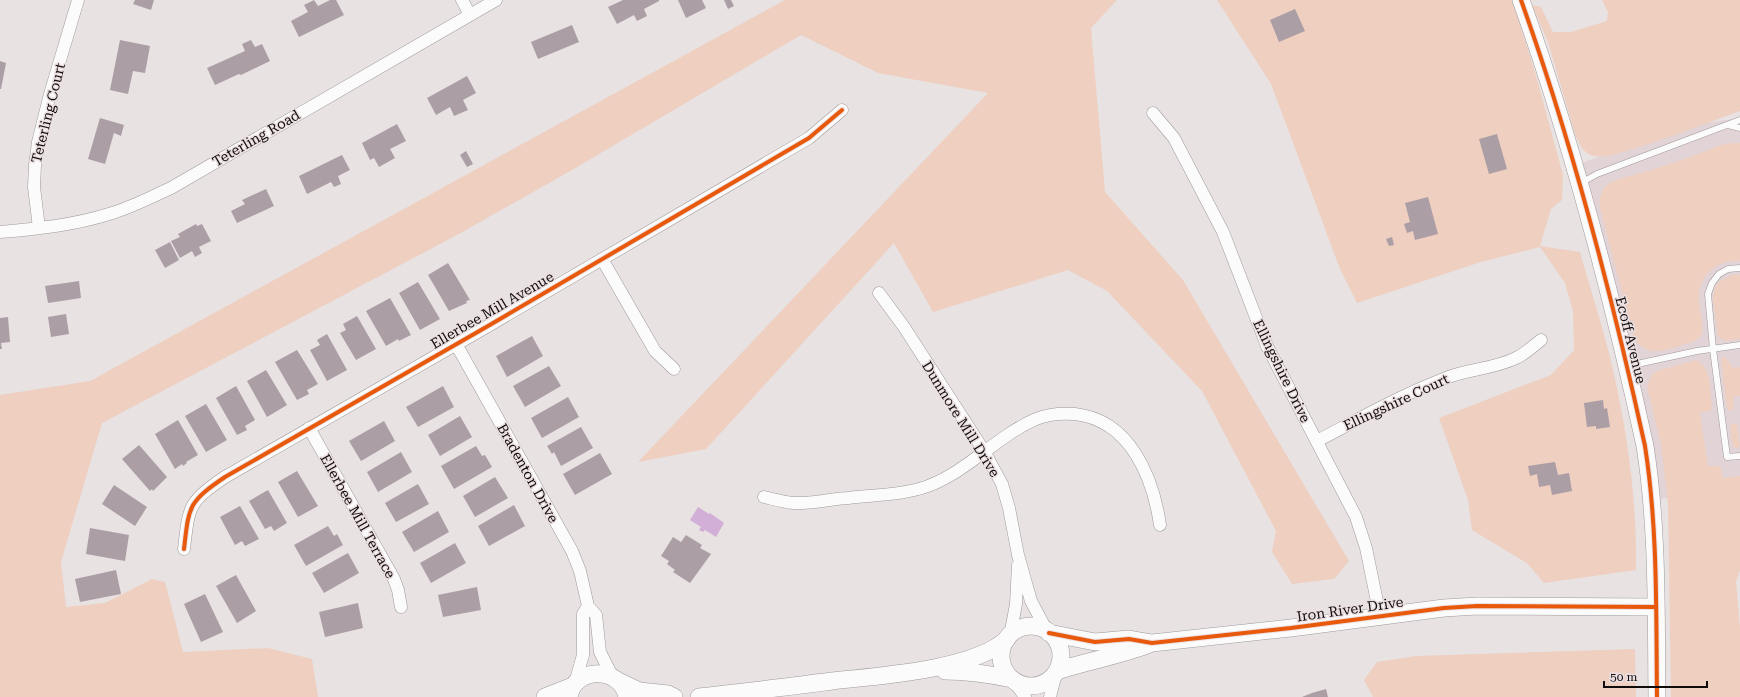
<svg xmlns="http://www.w3.org/2000/svg" width="1740" height="697" font-family="'Roboto Serif',serif">
<style>
.built{fill:#e1d3d6}
.green{fill:#eecfc0}
.water{fill:#d2afd7}
.building{fill:#ac9ea5}
.lines{fill:none;stroke-linecap:round;stroke-linejoin:round}
.lane-casing{stroke:#9e999a;stroke-width:7}
.street-casing{stroke:#9e999a;stroke-width:13}
.secondary-casing{stroke:#9e999a;stroke-width:18}
.lane{stroke:#fcfbfb;stroke-width:6}
.street{stroke:#fcfbfb;stroke-width:12}
.secondary{stroke:#fcfbfb;stroke-width:17}
.cycleway-casing{stroke:#ebdfe1;stroke-width:6}
.cycleway{stroke:#e8590c;stroke-width:4}
.labels{text-anchor:middle;stroke-width:3;stroke-linejoin:round;paint-order:stroke}
.street-label{font-size:14px;fill:#100c0c;stroke:#ebdfe1}
</style>
<rect width="100%" height="100%" fill="#e8e2e3"/>
<path class="built" d="M1740 118V490L1657 499 1575 165 1704 123Z"/>
<path class="green" d="M785 0H1117L1091 28 1105 192 1183 280 1349 561 1334 579 1292 584 1272 552 1276 531 1202 391 1107 291 1068 270 933 312 894 243 706 449 638 462 988 93 878 73 801 35 572 170 457 235 102 423 61 562 66 607 105 603 152 579 165 582 183 652 268 648 312 659 318 697H0V395L90 381Z
M1217 0H1512L1535 72 1563 175 1562 200 1551 209 1540 246 1580 252C1591 291 1604 330 1613 370 1628 435 1637 502 1636 570L1544 583 1527 563 1472 530 1468 500 1439 418 1551 375 1574 350 1573 312 1565 283 1540 247 1481 262 1357 303 1340 269 1271 84Z
M1602 0H1740V111C1704 124 1669 138 1633 149 1621 152 1606 159 1594 156 1583 154 1579 143 1575 134L1548 42 1532 5 1541 7 1553 32H1571L1607 21 1608 12Z
M1731 143H1740V261C1717 259 1697 277 1699 301 1699 310 1704 322 1702 332 1702 336 1698 338 1695 341 1673 347 1649 362 1634 338L1600 208C1599 200 1600 191 1607 185 1617 177 1641 174 1654 169 1677 162 1699 154 1721 145Z
M1732 275H1740V339L1724 341 1718 336 1713 298 1715 288 1719 282Z
M1722 357 1726 358 1733 368 1740 367V396L1733 397 1734 407 1733 410H1729L1727 408 1721 359Z
M1696 360C1712 366 1710 393 1712 408L1710 411 1700 413 1708 466H1720L1723 478 1740 476V570L1736 582 1740 629V697H1671L1668 504 1661 445 1647 386 1652 375 1657 371Z
M1733 423 1737 424 1740 446 1737 448 1733 446 1730 427Z
M1635 649 1636 697H1373L1364 680 1377 662 1416 656Z"/>
<path class="water" d="M698 507 709 514 710 513 724 523 716 537 705 530 703 532 699 530 701 527 690 520Z"/>
<path class="building" d="M135 0H154L151 10 133 4Z
M314 0 318 6 330 0H336L344 15 299 37 291 21 308 12 304 5Z
M623 0H659V1L644 9 647 16 637 21 634 15 617 24 608 7Z
M678 0H702L706 8 686 18Z
M724 0H731L734 6 728 9Z
M1295 9 1305 31 1279 42 1270 20Z
M572 25 579 42 538 59 531 42Z
M120 40 150 46 145 73 133 71 128 94 110 90Z
M251 40 255 47 262 44 270 61 241 75 239 74 215 85 207 68 245 51 242 44Z
M0 61 6 63 1 89H0Z
M467 76 476 93 463 100 468 110 454 116 450 107 436 115 427 98Z
M100 118 124 125 121 136 114 133 105 164 88 159Z
M397 124 406 141 390 149 395 158 379 167 374 158 370 160 362 143Z
M1497 134 1507 169 1489 174 1479 139Z
M466 151 473 164 467 167 460 155Z
M342 155 350 170 338 176 341 184 334 187 331 182 307 194 299 176Z
M266 189 274 206 237 223 231 211 245 204 242 200Z
M1428 197 1438 234 1415 240 1413 231 1407 233 1404 224 1410 222 1405 203Z
M196 224 197 226 202 224 211 241 199 247 202 253 195 257 192 251 180 258 171 241 180 237 178 234Z
M1392 237 1394 245 1389 246 1386 239Z
M170 242 179 260 165 268 155 250Z
M448 263 470 300 466 301 467 303 449 311 428 275Z
M79 281 81 298 48 303 45 286Z
M418 282 440 319 420 330 399 293Z
M390 298 411 335 399 341 398 339 386 346 366 311Z
M66 314 69 334 51 337 48 317Z
M357 316 376 349 356 360 340 333 346 330 343 324Z
M8 317 10 342 1 343 2 349H0V318Z
M327 334 347 370 327 381 310 350 320 345 317 340Z
M532 336 543 356 507 377 496 356Z
M297 350 318 384 307 390 309 394 297 400 275 362Z
M549 366 561 386 525 407 513 386Z
M266 370 287 405 267 417 247 381Z
M236 386 255 420 245 426 247 430 237 435 216 398Z
M443 386 454 407 418 427 406 407Z
M568 397 579 417 542 438 531 418Z
M1603 400 1604 409 1607 408 1610 427 1596 429V426L1587 427 1584 403Z
M206 404 227 440 206 452 185 416Z
M460 416 472 437 440 456 428 435Z
M178 420 198 455 186 462 187 463 183 466 182 464 175 469 155 434Z
M384 421 395 441 361 461 349 441Z
M581 427 593 448 561 466 554 452 552 454 547 446Z
M139 445 167 477 153 491 152 489 150 491 122 459Z
M476 446 482 456 485 455 492 467 454 489 441 466Z
M401 452 412 472 378 492 367 472Z
M600 453 612 474 575 495 563 474Z
M1555 462 1558 475 1569 473 1572 491 1552 495 1550 485 1539 487 1537 474 1530 476 1528 466Z
M297 471 318 506 298 517 278 482Z
M495 477 508 498 475 517 463 496Z
M418 484 429 504 396 522 385 503Z
M114 485 147 507 135 526 102 504Z
M268 490 287 523 274 531 271 526 265 529 249 501Z
M514 505 525 526 489 546 478 526Z
M240 506 259 539 245 546 242 541 235 545 220 517Z
M438 511 449 532 414 552 402 532Z
M328 526 334 536 337 534 343 545 306 566 294 545Z
M90 528 129 535 125 561 86 554Z
M686 535 702 545 700 548 711 554 690 583 673 572 675 570 667 564 669 561 661 556 673 537 681 542Z
M455 543 466 563 431 583 420 563Z
M348 553 359 573 324 593 312 573Z
M116 570 121 594 80 602 75 579Z
M236 575 256 611 237 623 216 586Z
M477 587 481 610 443 617 438 595Z
M205 594 223 632 201 642 184 604Z
M358 603 363 628 325 637 319 612Z
M1326 689 1328 697H1302L1312 693Z"/>
<g class="lines">
<defs>
<path id="lane" d="M1728 125 1740 128
M1581 183 1597 174 1740 120
M1740 268 1728 269 1719 274 1712 283 1708 294 1713 349 1727 457 1740 456
M1628 366 1697 351 1740 345"/>
<path id="street" d="M462 0 470 15
M1153 113 1174 138 1223 232 1267 346 1356 517 1366 548 1380 616
M39 228 34 187 35 165 38 142 50 94 78 0
M0 232C37 229 74 225 109 214 130 208 151 197 171 188L496 0
M602 259 655 351 674 369
M879 293 904 327 984 451 1002 484 1009 508 1018 555 1031 601 1047 631
M456 344 572 551 580 571 588 606 596 615 600 652 612 676
M309 428 394 579 398 590 401 607
M1317 441C1359 419 1401 395 1446 378 1468 369 1494 369 1516 358 1525 354 1533 346 1541 340
M764 497C773 499 783 502 793 503 811 504 830 499 848 498 873 495 904 495 928 486 968 471 997 436 1036 419 1048 414 1062 413 1075 414 1130 420 1153 477 1160 525
M184 549C189 506 188 502 225 477L488 326 809 138 842 110
M1010 636 1016 604 1018 565
M1014 681 1025 697
M575 683 583 655V614L588 606
M1050 697 1056 673"/>
<path id="secondary" d="M1521 0C1573 145 1612 295 1645 446 1658 529 1656 613 1657 697
M1001 656a30 30 0 1 1 60 0a30 30 0 1 1-60 0Z
M1049 633 1095 642 1129 639 1152 643 1291 628 1444 608 1477 606 1656 607
M945 671C968 671 989 674 1012 679
M1057 671C1089 660 1121 656 1152 643
M618 681 639 691 668 694 674 697
M545 697 573 686
M569 697C574 666 621 666 627 697
M699 697C743 692 788 687 832 681 877 676 974 670 1007 639"/>
</defs>
<use href="#lane" class="lane-casing"/>
<use href="#street" class="street-casing"/>
<use href="#secondary" class="secondary-casing"/>
<use href="#lane" class="lane"/>
<use href="#street" class="street"/>
<use href="#secondary" class="secondary"/>
<defs>
<path id="cycleway" d="M1521 0C1573 145 1612 295 1645 446 1658 529 1656 613 1657 697
M184 549C189 506 188 502 225 477L488 326 809 138 842 110
M1049 633 1095 642 1129 639 1152 643 1291 628 1444 608 1477 606 1656 607"/>
</defs>
<use href="#cycleway" class="cycleway-casing"/>
<use href="#cycleway" class="cycleway"/>
</g>
<g class="labels">
<g class="street-label">
<text transform="translate(48 113) rotate(-76)" y="5">Teterling Court</text>
<text transform="translate(256 138) rotate(-30)" y="5">Teterling Road</text>
<text transform="translate(492 310) rotate(-30)" y="5">Ellerbee Mill Avenue</text>
<text transform="translate(1631 340) rotate(76)" y="5">Ecoff Avenue</text>
<text transform="translate(1282 371) rotate(64)" y="5">Ellingshire Drive</text>
<text transform="translate(1396 402) rotate(-25)" y="5">Ellingshire Court</text>
<text transform="translate(961 419) rotate(58)" y="5">Dunmore Mill Drive</text>
<text transform="translate(528 473) rotate(61)" y="5">Bradenton Drive</text>
<text transform="translate(358 516) rotate(61)" y="5">Ellerbee Mill Terrace</text>
<text transform="translate(1350 609) rotate(-8)" y="5">Iron River Drive</text>
</g>
</g>
<path d="M1604 681v6h103v-6" fill="none" stroke="#100c0c" stroke-width="2"/>
<text x="1610" y="681" font-size="12" fill="#100c0c" stroke="#ebdfe1" stroke-width="3" paint-order="stroke">50 m</text>
</svg>
